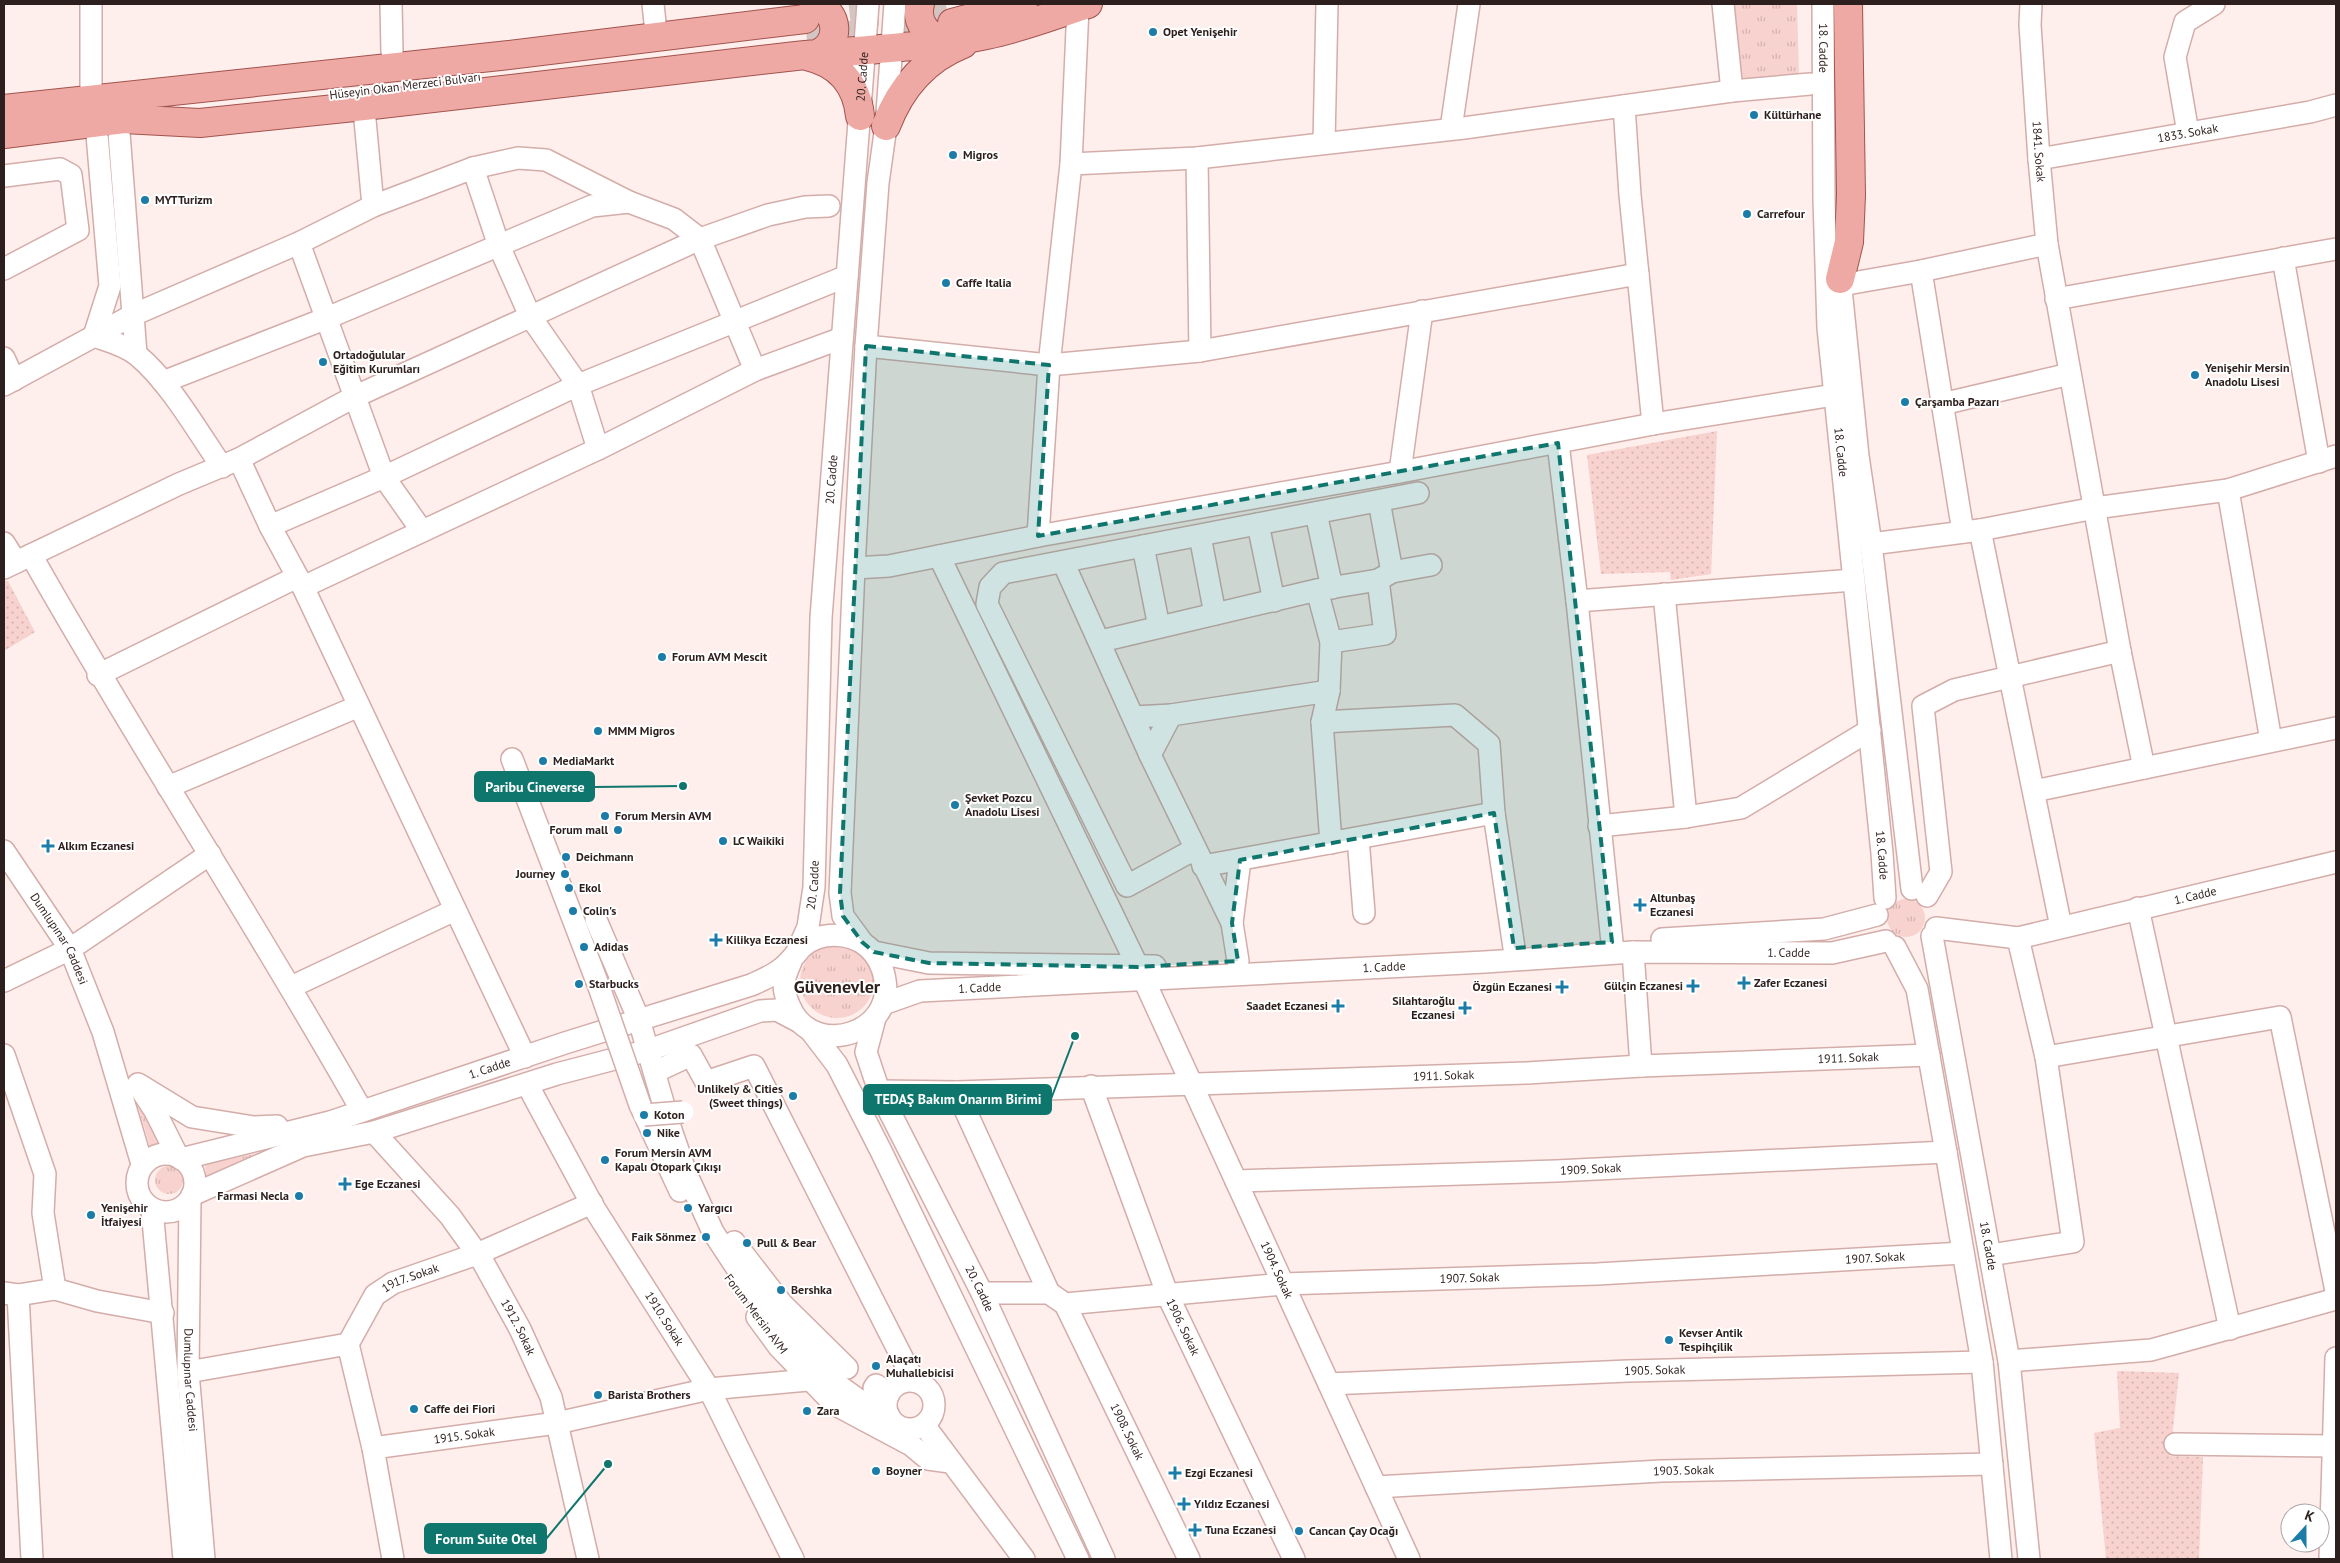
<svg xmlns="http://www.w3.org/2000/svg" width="2340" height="1563" font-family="'PT Sans',sans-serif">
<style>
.grass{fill:url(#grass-tufts)}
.park{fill:url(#park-dots)}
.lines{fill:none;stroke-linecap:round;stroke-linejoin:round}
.major-tunnel{stroke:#d4c5c3;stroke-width:28;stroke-dasharray:28 14;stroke-linecap:butt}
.minor-casing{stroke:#d3ada9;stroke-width:24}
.major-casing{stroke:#a3534e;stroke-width:30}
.minor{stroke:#fff;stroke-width:21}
.major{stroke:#eea9a4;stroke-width:28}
.minor-bridge-casing{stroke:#d3ada9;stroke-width:24;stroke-linecap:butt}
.minor-bridge{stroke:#fff;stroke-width:21}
.marked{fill:#0f766e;fill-opacity:0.2;stroke:#0f766e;stroke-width:4;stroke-dasharray:10 6;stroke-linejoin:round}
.poi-dot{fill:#1c7ca8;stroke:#fff;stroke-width:2}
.labels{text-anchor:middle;stroke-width:4;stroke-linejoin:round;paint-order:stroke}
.poi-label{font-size:12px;font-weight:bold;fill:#2d1f1d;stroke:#fff;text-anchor:start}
.street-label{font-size:12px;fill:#2d1f1d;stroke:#fff}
.district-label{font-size:18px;font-weight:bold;fill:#2d1f1d;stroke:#fff}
.leader{fill:none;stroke:#0f766e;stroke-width:2}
.callout-dot{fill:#0f766e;stroke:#fff;stroke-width:2}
.callout{fill:#0f766e;stroke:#0f766e;stroke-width:2}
.callout-label{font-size:14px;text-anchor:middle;font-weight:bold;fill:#fff}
</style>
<defs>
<pattern id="grass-tufts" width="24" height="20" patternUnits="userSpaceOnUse" patternTransform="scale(1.25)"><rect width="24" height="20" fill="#f7d2ce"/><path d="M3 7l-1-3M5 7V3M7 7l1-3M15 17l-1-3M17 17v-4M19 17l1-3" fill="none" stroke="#d4b4b0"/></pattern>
<pattern id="park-dots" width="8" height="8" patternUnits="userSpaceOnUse" patternTransform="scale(1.25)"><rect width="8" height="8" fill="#f7d2ce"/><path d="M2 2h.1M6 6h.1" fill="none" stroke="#d4b4b0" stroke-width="1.8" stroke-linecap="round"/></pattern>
</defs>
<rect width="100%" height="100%" fill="#feeeec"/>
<path class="grass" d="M1730 4H1797L1799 76 1739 81Z
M1887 918a19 19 0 1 1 38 0a19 19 0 1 1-38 0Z
M800 981a37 37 0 1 1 74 0a37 37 0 1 1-74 0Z
M131 1084 171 1146 152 1153Z
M280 1149 207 1186 205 1164Z
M155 1180a14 14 0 1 1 28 0a14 14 0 1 1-28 0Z"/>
<path class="park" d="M1717 431 1711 574 1671 580 1670 572 1601 574 1587 455Z
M4 581H8L35 632 4 651Z
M2117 1371 2179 1373 2170 1456 2203 1457 2199 1559H2106L2094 1433 2120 1428Z"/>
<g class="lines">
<path class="major-tunnel" d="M808 19 946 4
M807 40 945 24"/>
<defs>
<g id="minor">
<path d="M391 4 392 52"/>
<path d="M653 4 655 23"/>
<path d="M1723 4 1732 91"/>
<path id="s1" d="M1823 4 1824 200 1828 328 1882 853 1885 898"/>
<path id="s2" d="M2031 4 2030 25 2039 159 2047 244 2120 651 2144 768"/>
<path d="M91 100V4"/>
<path d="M1624 106 1630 195 1653 424"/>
<path d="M118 120 136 354"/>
<path d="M365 120 373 206"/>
<path d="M1451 129 1469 4"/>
<path d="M2188 133 2175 57 2185 22 2214 4"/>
<path d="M1324 143 1327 4"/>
<path d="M1197 158 1200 351"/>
<path id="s3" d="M2039 159 2310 112 2336 105"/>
<path d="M1071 164 1197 158 1464 128 1732 91 1810 84"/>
<path d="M473 168 499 246 530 316 578 385 598 449"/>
<path d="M4 176 60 169 71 175 78 230 4 269"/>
<path d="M299 243 384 477 422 531"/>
<path d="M2283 258 2319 462"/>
<path d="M1839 269 1858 456 1871 544 1912 889"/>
<path d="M1921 271 1963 532"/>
<path d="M1841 285 1921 271 2047 244"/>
<path d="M2056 299 2336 249"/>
<path d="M94 336 110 286 96 123"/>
<path d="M94 336C108 341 125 345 137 355 169 381 198 432 222 467"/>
<path d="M866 346 1049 365 1200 351 1638 274"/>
<path d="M4 358 14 380"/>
<path d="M163 382 327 318 592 206 629 202 674 219 700 239 755 370"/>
<path d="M4 385 133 315 299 243 373 206 473 168 518 158 546 160 629 202"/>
<path d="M1942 404 2070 374"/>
<path d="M1558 443 1577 601 1612 942"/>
<path d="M239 459 270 526 303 587 525 1057"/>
<path d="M1400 472 1422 311"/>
<path d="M2228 490 2271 741"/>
<path d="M1379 501 1392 572"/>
<path d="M1316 513 1332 588"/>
<path d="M1258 524 1274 601"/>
<path d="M270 526 384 477 578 385 847 276"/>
<path d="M1980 530 2061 927"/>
<path d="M1038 536 1049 365 1071 164 1078 7"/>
<path d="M1200 536 1215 614"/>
<path d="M4 543 16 562"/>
<path d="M1871 544 1980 530 2095 508 2228 490 2336 456"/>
<path d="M1143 546 1159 627"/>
<path d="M31 555C137 743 256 923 362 1111"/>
<path d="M939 556 1138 967"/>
<path d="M1063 562 1150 755 1232 923 1238 961"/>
<path d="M4 568 179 484 239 459 354 397 700 239 768 215 805 207 829 206"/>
<path d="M854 568 889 566 1038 536 1400 472 1653 424 1834 395"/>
<path d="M303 587 598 449 755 370 842 338"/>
<path d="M1317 590 1378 580 1392 572 1431 565"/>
<path d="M1664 594 1686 817"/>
<path d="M1577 601 1854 580"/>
<path d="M1101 641 1317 590 1331 642 1329 691 1322 722 1331 843"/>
<path d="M1331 642 1385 634 1378 580"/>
<path d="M98 675 297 577"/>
<path d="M1134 717 1171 715 1329 691"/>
<path d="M1322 722 1455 715 1489 744 1494 813 1514 948"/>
<path d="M1150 755 1171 715"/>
<path d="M512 759 599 987"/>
<path d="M168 787 359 706"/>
<path d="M2034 791 2336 728"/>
<path d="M1599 826 1686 817 1741 808 1870 730"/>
<path d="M1358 838 1364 913"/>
<path d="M1195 849 1127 886 987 604 990 587 1003 573 1418 493"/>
<path id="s4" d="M4 851 70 949 103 1032 142 1164"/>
<path d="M1203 866 1494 813"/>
<path d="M1927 896 1941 872 1923 706 1954 690 2120 651"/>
<path d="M2138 908 2230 1329"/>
<path d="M596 920 639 1020 671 1130 686 1173 713 1232 746 1282 791 1337 828 1378 863 1403 889 1416"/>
<path d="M1232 923 1240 860"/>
<path id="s5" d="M1936 928 2018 938 2336 862"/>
<path id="s6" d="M1932 936 2009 1361 2029 1559"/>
<path d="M1662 939 1824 929 1877 915"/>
<path d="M862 942 843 916 840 893 854 568 866 346 878 183 886 126 895 4"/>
<path d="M1895 947 1917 989 1946 1152 1982 1362 2001 1559"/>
<path d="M874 952 929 963 1155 966"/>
<path d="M1633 952 1641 1066"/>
<path id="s7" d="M796 954 808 927 814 887 821 618 868 4"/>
<path id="s8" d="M1144 980 1409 1559"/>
<path d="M4 981 70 949 210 854"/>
<path d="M291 987 455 910"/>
<path id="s9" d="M883 1004 920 991 1485 962 1633 952 1832 953 1886 941"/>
<path id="s10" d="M875 1018 866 1052 879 1091 982 1293 1104 1559"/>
<path d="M811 1031 837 1065 881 1151 1078 1559"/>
<path d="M4 1055 45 1174 43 1213 55 1289"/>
<path d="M2046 1057 2280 1017 2336 1291"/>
<path d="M655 1072 691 1055 706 1082 754 1066 914 1381"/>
<path d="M138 1084 192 1117 254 1127 277 1126"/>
<path id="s11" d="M527 1084 594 1208 709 1389 793 1559"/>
<path id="s12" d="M1091 1086 1168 1296 1294 1559"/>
<path d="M140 1088 155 1111 178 1157"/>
<path id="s13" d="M879 1091 957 1092 1527 1073 1641 1066 1929 1055"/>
<path d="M957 1092 1049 1293"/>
<path d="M640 1105 680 1191"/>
<path id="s14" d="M374 1132 450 1216 483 1262 520 1329 551 1397 588 1559"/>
<circle cx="166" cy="1183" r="29"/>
<path id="s15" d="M181 1159 330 1122 565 1043 751 985C760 981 770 977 778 971 788 965 794 955 802 947 820 931 850 932 868 947 878 956 883 967 885 980 894 1032 819 1057 793 1013 788 1004 784 995 784 984 784 976 789 967 792 959"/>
<path id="s16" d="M1236 1181 1556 1171 1946 1152"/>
<path d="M192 1195 303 1146 374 1132 557 1074 649 1050 760 1011 777 1010 798 1021"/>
<path id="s17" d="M190 1200 188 1372 204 1559"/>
<path d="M152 1209 184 1559"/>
<path d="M734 1242 782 1304 847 1368"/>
<path d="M1990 1255 2073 1242 2046 1057 2018 938"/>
<path d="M4 1293 18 1295 55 1289 97 1301 163 1313"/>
<path id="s18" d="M982 1293H1049L1065 1304 1283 1284 1597 1274 1963 1253"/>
<path d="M18 1295 32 1559"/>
<path id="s19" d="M1065 1304 1189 1559"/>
<path d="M757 1317 779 1347 834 1404 911 1445 928 1459 950 1462"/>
<path d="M348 1344 373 1448 393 1559"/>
<path d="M2009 1361 2151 1350 2336 1299"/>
<path id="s20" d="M188 1372 348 1344 375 1295 393 1283 477 1254 592 1203"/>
<circle cx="910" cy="1405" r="24"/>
<path id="s21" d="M1329 1384 1628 1371 1982 1362"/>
<path d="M874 1388 876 1385 889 1394"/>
<path d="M924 1425 1024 1559"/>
<path d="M2175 1444 2336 1446"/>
<path id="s22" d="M373 1448 557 1423 709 1389 819 1379"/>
<path id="s23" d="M1376 1487 1661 1471 1992 1464"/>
<path d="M2330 1559 2336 1358"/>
</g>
<path id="major" d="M814 4C840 11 841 44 817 54
M920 4C915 23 928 38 947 41
M952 23 1023 4
M807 56C838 63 857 84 860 116
M4 109 500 56 805 19
M123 119 200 123 364 106 796 56C857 50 926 48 986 35 1021 28 1054 15 1088 4
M886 126C900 89 925 59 963 44
M4 134 140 117
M1840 279 1849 242 1851 195 1848 4"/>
</defs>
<use href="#minor" class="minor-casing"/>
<use href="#major" class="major-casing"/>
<use href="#minor" class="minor"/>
<use href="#major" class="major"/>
<defs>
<path id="minor-bridge" d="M599 987 640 1105
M644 1115 683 1112"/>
</defs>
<use href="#minor-bridge" class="minor-bridge-casing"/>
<use href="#minor-bridge" class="minor-bridge"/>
</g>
<path class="marked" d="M866 346 1049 365 1038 536 1558 443 1612 942 1514 948 1494 813 1240 860 1232 923 1238 961 1138 967 929 963 874 952 862 942 843 916 840 893Z"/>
<g class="poi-dot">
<circle cx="1153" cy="32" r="5"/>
<circle cx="1754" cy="115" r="5"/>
<circle cx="953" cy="155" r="5"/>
<circle cx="145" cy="200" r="5"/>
<circle cx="1747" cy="214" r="5"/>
<circle cx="946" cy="283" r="5"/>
<circle cx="323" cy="362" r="5"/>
<circle cx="2195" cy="375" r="5"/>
<circle cx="1905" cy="402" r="5"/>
<circle cx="662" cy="657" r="5"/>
<circle cx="598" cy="731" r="5"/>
<circle cx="543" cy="761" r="5"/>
<circle cx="955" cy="805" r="5"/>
<circle cx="605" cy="816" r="5"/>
<circle cx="618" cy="830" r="5"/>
<circle cx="723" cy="841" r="5"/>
<path d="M45.5 838.5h5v5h5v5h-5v5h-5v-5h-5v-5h5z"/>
<circle cx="566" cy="857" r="5"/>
<circle cx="565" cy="874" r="5"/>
<circle cx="569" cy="888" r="5"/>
<path d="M1637.5 897.5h5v5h5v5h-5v5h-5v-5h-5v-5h5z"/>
<circle cx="573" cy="911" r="5"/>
<path d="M713.5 932.5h5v5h5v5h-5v5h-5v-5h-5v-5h5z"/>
<circle cx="584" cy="947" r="5"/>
<path d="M1741.5 975.5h5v5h5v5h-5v5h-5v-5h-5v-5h5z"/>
<circle cx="579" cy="984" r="5"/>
<path d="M1690.5 978.5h5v5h5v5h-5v5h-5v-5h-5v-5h5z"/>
<path d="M1559.5 979.5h5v5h5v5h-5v5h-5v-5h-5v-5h5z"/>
<path d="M1335.5 998.5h5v5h5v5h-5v5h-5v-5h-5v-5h5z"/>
<path d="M1462.5 1000.5h5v5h5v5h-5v5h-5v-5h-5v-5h5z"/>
<circle cx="793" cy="1096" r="5"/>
<circle cx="644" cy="1115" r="5"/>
<circle cx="647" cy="1133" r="5"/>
<circle cx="605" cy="1160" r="5"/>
<path d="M342.5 1176.5h5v5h5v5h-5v5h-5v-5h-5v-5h5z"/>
<circle cx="299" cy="1196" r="5"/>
<circle cx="688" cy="1208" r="5"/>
<circle cx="91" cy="1215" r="5"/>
<circle cx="706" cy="1237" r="5"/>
<circle cx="747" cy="1243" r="5"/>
<circle cx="781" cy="1290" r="5"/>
<circle cx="1669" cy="1340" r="5"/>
<circle cx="876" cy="1366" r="5"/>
<circle cx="598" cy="1395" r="5"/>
<circle cx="414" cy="1409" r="5"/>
<circle cx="807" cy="1411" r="5"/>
<circle cx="876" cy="1471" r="5"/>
<path d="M1172.5 1465.5h5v5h5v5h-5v5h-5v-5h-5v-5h5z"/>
<path d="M1181.5 1496.5h5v5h5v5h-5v5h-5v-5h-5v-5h5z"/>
<path d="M1192.5 1522.5h5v5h5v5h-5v5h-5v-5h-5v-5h5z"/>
<circle cx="1299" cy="1531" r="5"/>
</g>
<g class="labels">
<g class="poi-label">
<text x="1163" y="36">Opet Yenişehir</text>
<text x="1764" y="119">Kültürhane</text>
<text x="963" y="159">Migros</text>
<text x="155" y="204">MYTTurizm</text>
<text x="1757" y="218">Carrefour</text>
<text x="956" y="287">Caffe Italia</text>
<text x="333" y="359">Ortadoğulular<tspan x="333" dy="14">Eğitim Kurumları</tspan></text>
<text x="2205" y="372">Yenişehir Mersin<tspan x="2205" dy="14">Anadolu Lisesi</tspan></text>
<text x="1915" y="406">Çarşamba Pazarı</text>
<text x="672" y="661">Forum AVM Mescit</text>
<text x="608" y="735">MMM Migros</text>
<text x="553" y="765">MediaMarkt</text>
<text x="965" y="802">Şevket Pozcu<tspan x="965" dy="14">Anadolu Lisesi</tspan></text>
<text x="615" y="820">Forum Mersin AVM</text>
<text x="608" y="834" text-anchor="end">Forum mall</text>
<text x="733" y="845">LC Waikiki</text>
<text x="58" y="850">Alkım Eczanesi</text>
<text x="576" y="861">Deichmann</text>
<text x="555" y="878" text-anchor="end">Journey</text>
<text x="579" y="892">Ekol</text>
<text x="1650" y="902">Altunbaş<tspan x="1650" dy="14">Eczanesi</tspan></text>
<text x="583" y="915">Colin's</text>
<text x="726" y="944">Kilikya Eczanesi</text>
<text x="594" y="951">Adidas</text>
<text x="1754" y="987">Zafer Eczanesi</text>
<text x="589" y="988">Starbucks</text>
<text x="1683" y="990" text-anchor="end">Gülçin Eczanesi</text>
<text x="1552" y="991" text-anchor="end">Özgün Eczanesi</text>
<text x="1455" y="1005" text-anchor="end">Silahtaroğlu<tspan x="1455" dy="14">Eczanesi</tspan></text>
<text x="1328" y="1010" text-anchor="end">Saadet Eczanesi</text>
<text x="783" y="1093" text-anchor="end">Unlikely &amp; Cities<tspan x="783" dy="14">(Sweet things)</tspan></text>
<text x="654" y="1119">Koton</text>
<text x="657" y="1137">Nike</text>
<text x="615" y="1157">Forum Mersin AVM<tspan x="615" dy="14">Kapalı Otopark Çıkışı</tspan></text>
<text x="355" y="1188">Ege Eczanesi</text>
<text x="289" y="1200" text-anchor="end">Farmasi Necla</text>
<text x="101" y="1212">Yenişehir<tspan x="101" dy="14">İtfaiyesi</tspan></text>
<text x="698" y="1212">Yargıcı</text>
<text x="696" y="1241" text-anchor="end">Faik Sönmez</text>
<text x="757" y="1247">Pull &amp; Bear</text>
<text x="791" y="1294">Bershka</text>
<text x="1679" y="1337">Kevser Antik<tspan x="1679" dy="14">Tespihçilik</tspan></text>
<text x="886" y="1363">Alaçatı<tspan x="886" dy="14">Muhallebicisi</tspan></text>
<text x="608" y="1399">Barista Brothers</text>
<text x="424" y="1413">Caffe dei Fiori</text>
<text x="817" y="1415">Zara</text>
<text x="886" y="1475">Boyner</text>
<text x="1185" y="1477">Ezgi Eczanesi</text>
<text x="1194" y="1508">Yıldız Eczanesi</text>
<text x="1205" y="1534">Tuna Eczanesi</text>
<text x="1309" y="1535">Cancan Çay Ocağı</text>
</g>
<g class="street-label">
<text dy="4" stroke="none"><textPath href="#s1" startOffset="44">18. Cadde</textPath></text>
<text dy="4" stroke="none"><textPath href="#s7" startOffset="882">20. Cadde</textPath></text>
<text transform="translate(405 86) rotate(-7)" y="4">Hüseyin Okan Merzeci Bulvarı</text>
<text dy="4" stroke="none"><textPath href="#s3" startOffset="151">1833. Sokak</textPath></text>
<text dy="4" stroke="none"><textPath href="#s2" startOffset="148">1841. Sokak</textPath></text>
<text dy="4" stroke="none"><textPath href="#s1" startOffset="449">18. Cadde</textPath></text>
<text dy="4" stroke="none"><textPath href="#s7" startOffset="478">20. Cadde</textPath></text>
<text dy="4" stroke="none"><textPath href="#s1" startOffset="854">18. Cadde</textPath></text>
<text dy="4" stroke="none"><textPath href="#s7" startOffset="72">20. Cadde</textPath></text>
<text dy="4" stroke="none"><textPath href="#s5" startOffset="265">1. Cadde</textPath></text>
<text dy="4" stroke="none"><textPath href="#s4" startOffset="104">Dumlupınar Caddesi</textPath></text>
<text dy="4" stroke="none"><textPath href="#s9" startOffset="909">1. Cadde</textPath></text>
<text dy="4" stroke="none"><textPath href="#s9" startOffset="504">1. Cadde</textPath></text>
<text dy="4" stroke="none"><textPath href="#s9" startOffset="99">1. Cadde</textPath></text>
<text dy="4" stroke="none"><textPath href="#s13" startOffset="970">1911. Sokak</textPath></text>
<text dy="4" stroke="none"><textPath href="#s15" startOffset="322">1. Cadde</textPath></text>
<text dy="4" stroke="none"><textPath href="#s13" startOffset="565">1911. Sokak</textPath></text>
<text dy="4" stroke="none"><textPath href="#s16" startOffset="355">1909. Sokak</textPath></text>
<text dy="4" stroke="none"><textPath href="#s6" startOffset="315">18. Cadde</textPath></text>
<text dy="4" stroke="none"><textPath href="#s18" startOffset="898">1907. Sokak</textPath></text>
<text dy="4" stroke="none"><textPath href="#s8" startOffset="319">1904. Sokak</textPath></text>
<text dy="4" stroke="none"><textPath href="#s18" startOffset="492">1907. Sokak</textPath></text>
<text dy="4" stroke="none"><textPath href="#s20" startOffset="258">1917. Sokak</textPath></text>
<text dy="4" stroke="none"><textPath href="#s10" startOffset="298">20. Cadde</textPath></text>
<text transform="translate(756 1314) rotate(53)" y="4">Forum Mersin AVM</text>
<text dy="4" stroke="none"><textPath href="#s11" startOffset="272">1910. Sokak</textPath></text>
<text dy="4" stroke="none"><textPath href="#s12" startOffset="258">1906. Sokak</textPath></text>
<text dy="4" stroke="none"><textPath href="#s14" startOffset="244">1912. Sokak</textPath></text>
<text dy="4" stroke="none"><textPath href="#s21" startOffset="326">1905. Sokak</textPath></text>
<text dy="4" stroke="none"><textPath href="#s17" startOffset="180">Dumlupınar Caddesi</textPath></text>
<text dy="4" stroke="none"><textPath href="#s19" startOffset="142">1908. Sokak</textPath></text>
<text dy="4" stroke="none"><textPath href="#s22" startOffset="92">1915. Sokak</textPath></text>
<text dy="4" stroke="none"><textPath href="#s23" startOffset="308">1903. Sokak</textPath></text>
</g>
<g class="district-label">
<text x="837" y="993">Güvenevler</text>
</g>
</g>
<path class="leader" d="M683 786L594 787M1075 1036L1051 1099M608 1464L546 1539"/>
<g class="callout-dot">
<circle cx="683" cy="786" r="5"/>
<circle cx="1075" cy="1036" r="5"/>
<circle cx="608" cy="1464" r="5"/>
</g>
<g class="callout">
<rect x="475" y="772" width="119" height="29" rx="5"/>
<rect x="864" y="1085" width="187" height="29" rx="5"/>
<rect x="425" y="1524" width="121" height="29" rx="5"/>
</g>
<g class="callout-label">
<text x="535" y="792">Paribu Cineverse</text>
<text x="958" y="1104">TEDAŞ Bakım Onarım Birimi</text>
<text x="486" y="1544">Forum Suite Otel</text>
</g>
<rect width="2340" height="1563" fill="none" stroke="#2d1f1d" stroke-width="10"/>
<g transform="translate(2305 1528) rotate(21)"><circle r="24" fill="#ffffff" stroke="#aba5a5"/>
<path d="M0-4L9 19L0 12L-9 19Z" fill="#1c7ca8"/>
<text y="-8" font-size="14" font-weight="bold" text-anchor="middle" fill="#2d1f1d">K</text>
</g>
</svg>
